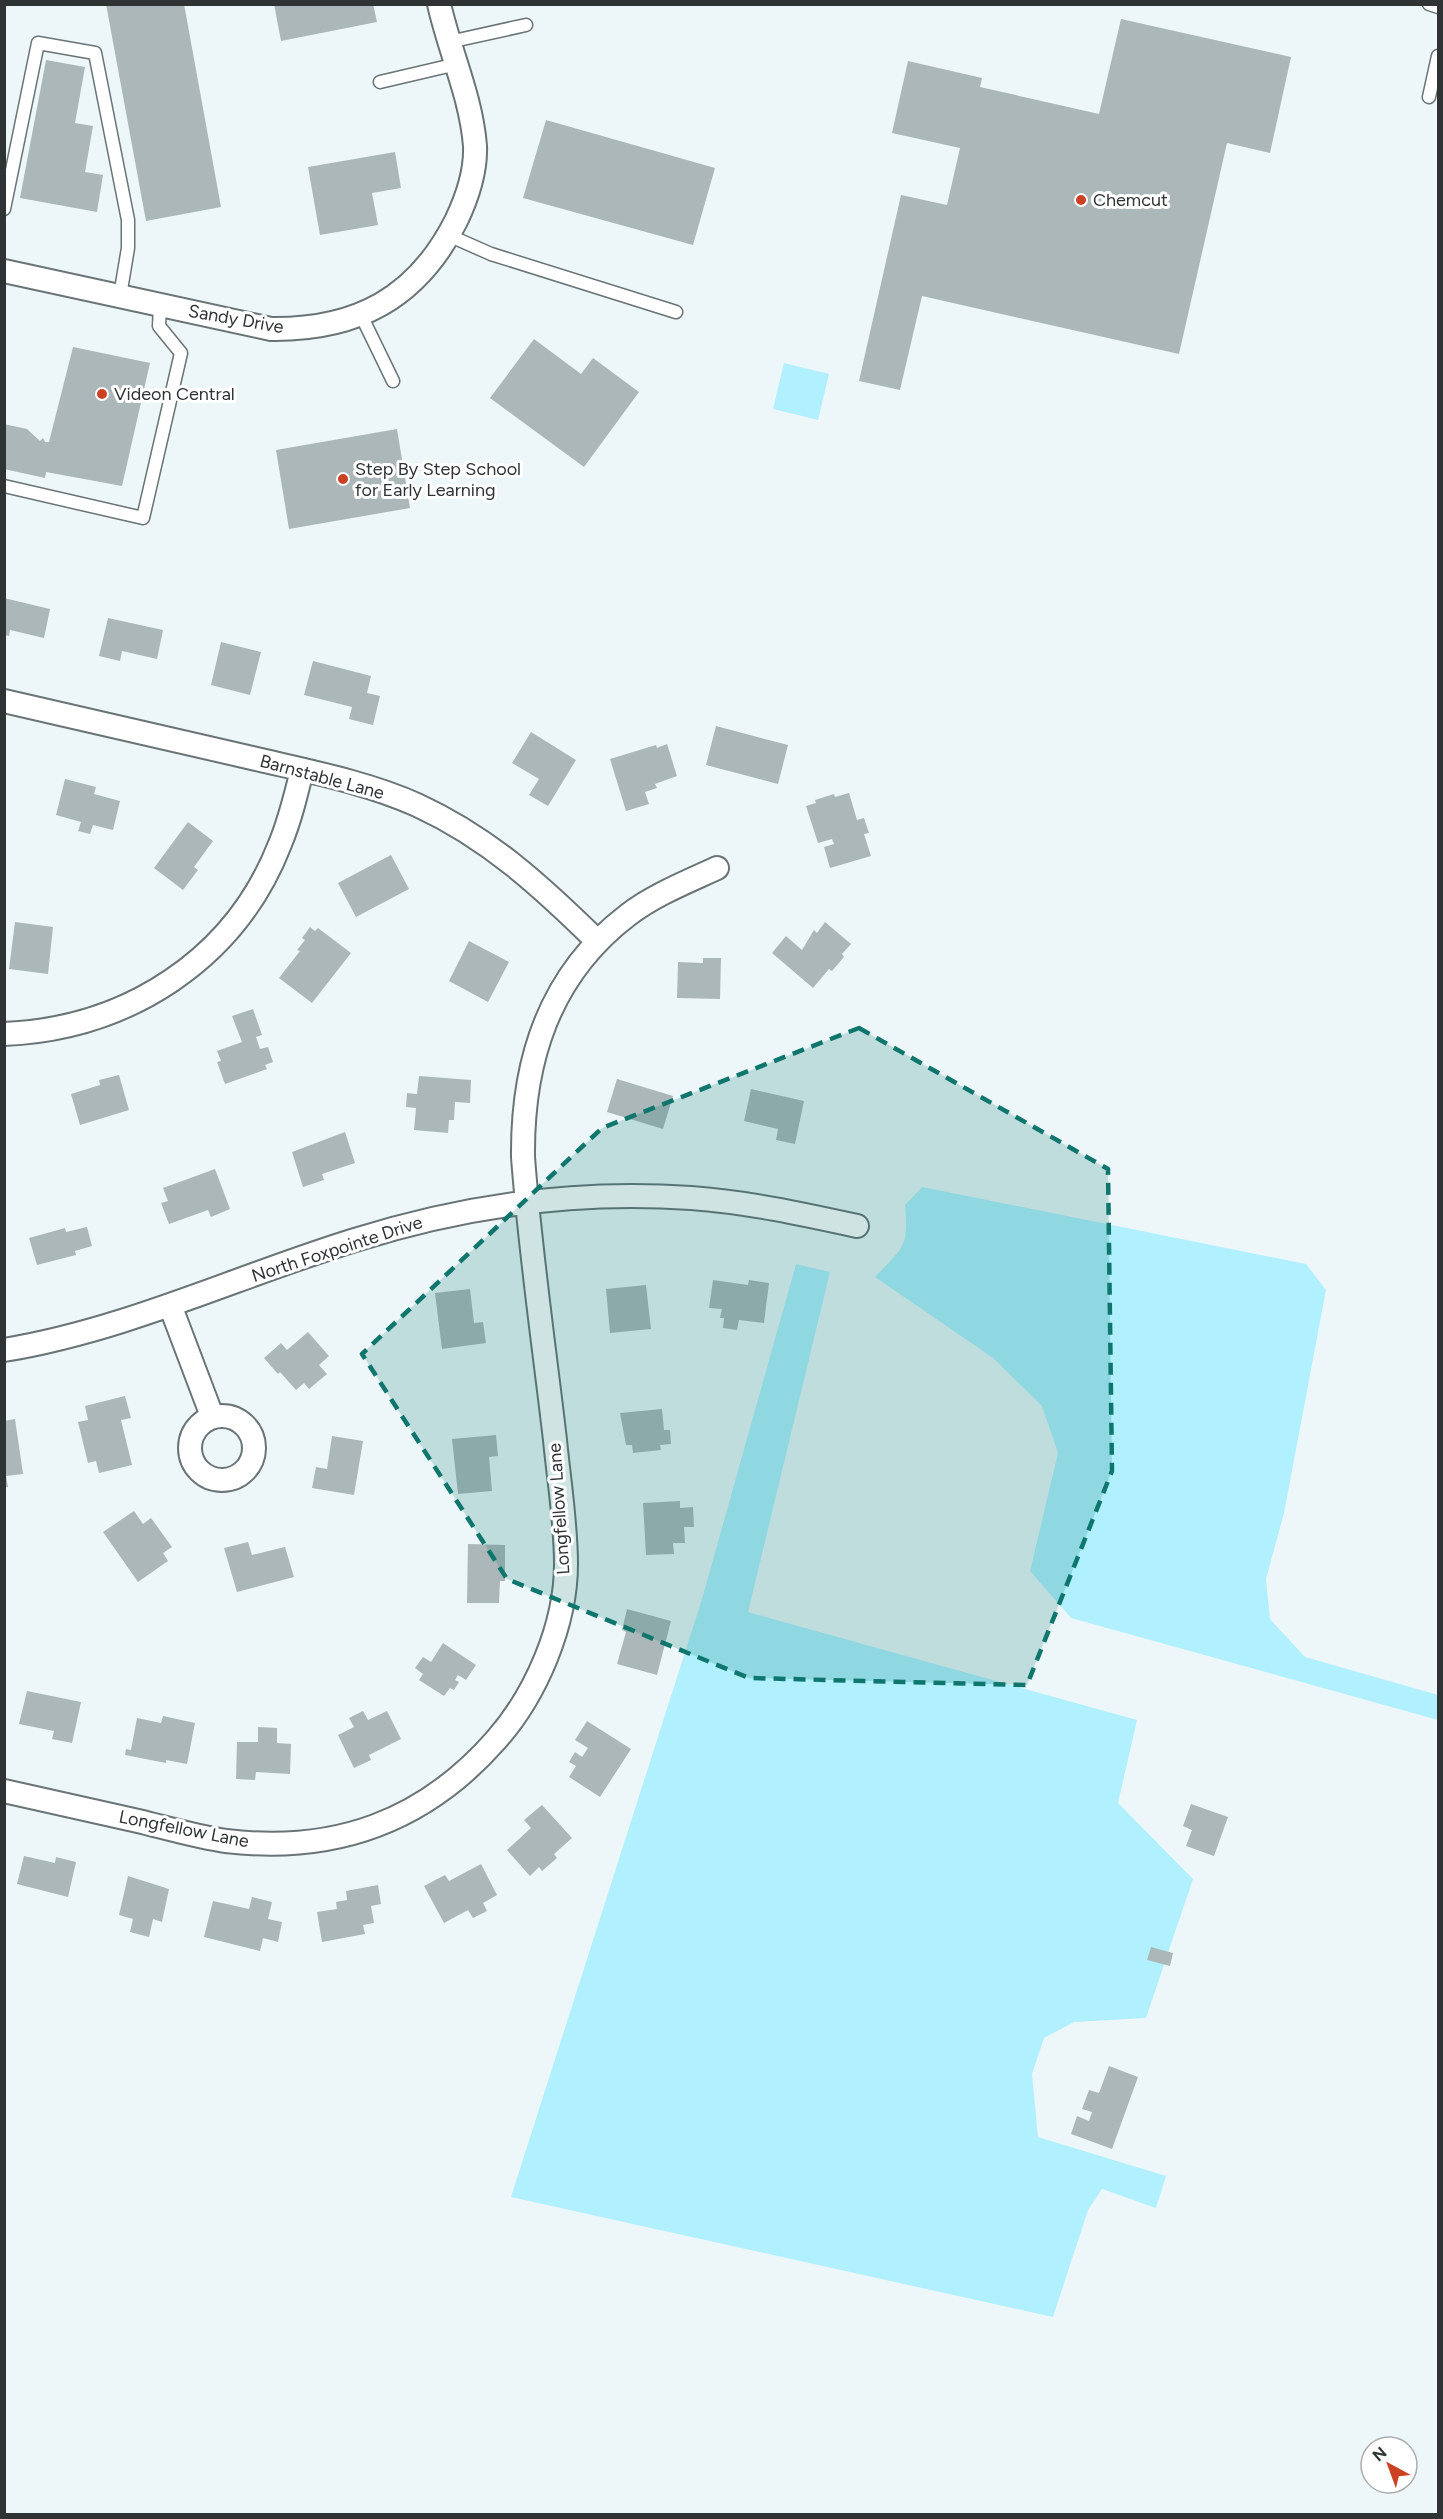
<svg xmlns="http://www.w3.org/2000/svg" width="1443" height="2519" font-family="Figtree,sans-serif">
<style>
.green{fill:#b1f0fe}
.building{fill:#acb7b9}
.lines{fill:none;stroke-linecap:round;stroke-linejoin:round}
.service-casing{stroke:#6a7376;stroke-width:15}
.minor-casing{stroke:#6a7376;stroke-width:26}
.service{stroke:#fff;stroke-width:12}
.minor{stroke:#fff;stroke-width:22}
.marked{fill:#0f766e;fill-opacity:0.2;stroke:#0f766e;stroke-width:4.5;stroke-dasharray:12 8;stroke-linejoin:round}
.poi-dot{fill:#cc4124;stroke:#fff;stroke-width:2}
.labels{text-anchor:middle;stroke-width:6;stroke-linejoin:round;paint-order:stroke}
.poi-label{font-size:18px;fill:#2f3334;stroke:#fff;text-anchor:start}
.street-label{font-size:18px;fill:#2f3334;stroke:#fff}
</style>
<rect width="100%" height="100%" fill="#edf7fa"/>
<path class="green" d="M784 363 829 374 818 420 773 409Z
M922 1187 1306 1264 1326 1290 1284 1513 1266 1579 1270 1619 1305 1657 1438 1695V1720L1071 1618 1030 1571 1058 1453 1042 1406 993 1358 875 1277C903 1247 909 1248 905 1205Z
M796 1264 830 1272 748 1612 1137 1720 1118 1803 1193 1879 1146 2018 1074 2022 1044 2038 1032 2074 1038 2137 1166 2176 1156 2208 1102 2189 1088 2210 1053 2317 511 2197 702 1599Z"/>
<path class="building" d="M106 4H184L221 207 146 221Z
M274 4H373L377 22 281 41Z
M1121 19 1291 57 1270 153 1227 143 1179 354 922 296 900 390 859 381 901 195 947 205 960 148 892 133 908 61 982 78 980 87 1099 114Z
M46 60 85 67 75 123 93 126 85 172 103 175 97 212 20 198Z
M546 120 715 168 693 245 523 198Z
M395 152 401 188 372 193 378 225 320 235 308 167Z
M534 339 581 374 593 358 639 392 584 467 490 398Z
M73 347 150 363 122 486 46 472 45 478 4 469V424L27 429 40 441 43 438 45 442H49Z
M397 429 410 508 289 529 276 450Z
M4 598 50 609 44 638 10 630 9 636 4 635Z
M108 618 163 630 157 659 122 651 120 661 99 656Z
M221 642 261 652 250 695 211 685Z
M313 661 371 676 367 693 380 696 373 725 349 719 352 707 304 695Z
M716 726 788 745 778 784 706 765Z
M531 732 576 760 548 806 529 795 539 779 512 763Z
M667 744 677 776 655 784 657 788 645 792 649 804 626 811 610 759 656 745 657 748Z
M65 779 96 787 94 794 120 801 113 830 93 825 90 834 78 831 81 822 56 815Z
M849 793 857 820 864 818 869 833 864 834 871 856 830 868 824 847 834 844 832 839 818 843 806 806 816 803 815 800 834 794 835 797Z
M188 822 213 841 194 867 198 870 183 890 154 868Z
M391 855 409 889 356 917 338 883Z
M15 922 53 927 48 974 9 969Z
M825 922 851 944 842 954 844 957 832 971 829 969 813 988 772 953 786 936 802 950 814 930 817 933Z
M310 927 315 931 318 928 351 953 312 1003 279 978 300 951 297 950 305 940 302 938Z
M469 941 509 962 488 1002 449 981Z
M703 958H721L720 999 677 998 678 962 703 963Z
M253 1009 262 1035 256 1037 260 1049 268 1047 273 1062 265 1065 267 1069 225 1084 217 1062 221 1061 217 1051 242 1042 232 1016Z
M119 1075 129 1110 80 1125 71 1094 100 1085 99 1080Z
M419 1076 471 1080 470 1103 455 1102 454 1120H449L448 1133 414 1130 416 1108 406 1107 407 1093 417 1094Z
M617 1079 673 1096 663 1129 607 1112Z
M751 1089 804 1101 795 1144 776 1140 778 1129 744 1121Z
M345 1132 355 1163 322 1174 324 1180 303 1187 292 1152Z
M215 1169 230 1209 211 1217 208 1210 169 1224 161 1203 168 1201 163 1188Z
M87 1227 92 1246 75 1251 76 1255 37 1265 29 1238 65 1228 66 1232Z
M713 1280 748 1285 749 1280 769 1283 764 1323 739 1320 737 1330 723 1328 724 1318H720L722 1309 709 1308Z
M646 1285 651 1329 610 1333 606 1289Z
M470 1289 474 1323 483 1322 486 1343 442 1349 435 1293Z
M308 1332 329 1356 319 1365 327 1374 309 1389 304 1383 296 1390 280 1372 278 1374 264 1358 281 1343 287 1350Z
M125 1396 131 1418 121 1420 132 1465 99 1473 96 1461 88 1463 78 1422 88 1420 85 1406Z
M662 1409 664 1430H670L671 1444 660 1445 661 1450 633 1453 632 1445H626L620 1413Z
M15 1419 23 1474 6 1476 8 1487H4V1421Z
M496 1435 498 1456 489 1457 492 1491 458 1494 452 1439Z
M332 1436 363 1441 354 1495 312 1488 316 1467 327 1469Z
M680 1501V1508L693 1507 694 1527H684L685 1543H673L674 1554 646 1555 643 1503Z
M134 1511 143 1524 151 1518 172 1547 163 1553 168 1561 138 1582 103 1532Z
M248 1542 252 1555 285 1547 294 1577 237 1592 224 1548Z
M468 1544 505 1545V1581H500L499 1603H467Z
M627 1609 671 1621 657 1675 617 1664 626 1632 622 1630Z
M443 1643 476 1665 466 1680 458 1675 455 1680 459 1682 454 1690 450 1688 444 1696 419 1680 423 1674 415 1668 423 1657 431 1662Z
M27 1691 81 1702 72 1743 52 1739 54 1731 19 1724Z
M363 1711 368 1720 387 1711 401 1739 369 1755 371 1760 354 1768 338 1735 354 1727 349 1718Z
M163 1716 195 1723 187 1764 166 1760V1763L125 1755 126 1749 131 1750 137 1718 161 1723Z
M587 1721 631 1749 600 1797 569 1777 576 1766 569 1762 575 1752 582 1757 588 1748 575 1740Z
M258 1727 277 1728V1743L291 1744 290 1774 256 1772 255 1780 236 1779 237 1742H258Z
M1191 1804 1228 1817 1214 1856 1186 1846 1192 1830 1183 1826Z
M542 1805 572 1838 554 1854 557 1858 542 1871 539 1867 530 1876 507 1850 531 1828 524 1820Z
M24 1856 55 1863 56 1857 76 1862 68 1897 17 1884Z
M481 1864 497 1895 483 1903 487 1911 473 1918 468 1910 444 1923 424 1886 445 1875 449 1881Z
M128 1876 169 1889 162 1922 153 1919 149 1937 130 1932 133 1919 119 1915Z
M378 1885 381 1904 371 1906 374 1923 363 1925 365 1934 322 1942 317 1912 337 1909 336 1902 347 1900 346 1891Z
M252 1897 272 1902 268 1919 282 1922 278 1942 263 1938 260 1951 204 1937 213 1901 249 1909Z
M1151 1947 1173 1953 1170 1966 1147 1960Z
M1109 2066 1138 2077 1112 2149 1071 2134 1077 2116 1089 2121 1092 2112 1082 2109 1089 2090 1099 2093Z"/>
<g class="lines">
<defs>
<path id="service" d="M1429 4 1438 7
M449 42 526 25
M380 82 457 64
M1429 97 1438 56
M4 209 38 43 95 53 128 220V248L120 296
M448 235 491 254 676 312
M361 315 393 381
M4 486 143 518 181 353 159 326 160 305"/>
<path id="minor" d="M4 271 271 329C357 330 417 298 456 221 467 198 476 171 475 146 471 96 450 53 439 4
M4 701C87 720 169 739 252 758 307 771 366 782 417 805 489 838 542 887 597 941
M4 1034C127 1029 235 960 280 844 290 820 296 795 302 770
M170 1305 212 1416
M4 1350C126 1330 238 1276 355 1240 463 1206 578 1190 691 1198 747 1202 802 1214 857 1226
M190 1448a32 32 0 1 1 64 0a32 32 0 1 1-64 0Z
M4 1791C49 1801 93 1811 138 1821 167 1828 197 1837 226 1841 335 1854 424 1822 496 1740 536 1695 566 1625 566 1564 566 1523 559 1481 555 1440 544 1345 530 1251 523 1157 522 1061 549 975 628 915 654 895 687 882 717 868"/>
</defs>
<use href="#service" class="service-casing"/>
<use href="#minor" class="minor-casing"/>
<use href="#service" class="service"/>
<use href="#minor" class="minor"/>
</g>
<path class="marked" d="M859 1028 1108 1169 1112 1471 1027 1685 749 1678 507 1579 362 1354 602 1128Z"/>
<g class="poi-dot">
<circle cx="1081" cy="200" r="6"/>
<circle cx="102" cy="394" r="6"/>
<circle cx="343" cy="479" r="6"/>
</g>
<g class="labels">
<g class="poi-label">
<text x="1093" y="206">Chemcut</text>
<text x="114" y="400">Videon Central</text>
<text x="355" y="475">Step By Step School<tspan x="355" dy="21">for Early Learning</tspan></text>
</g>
<g class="street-label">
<text transform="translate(236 319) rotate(10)" y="6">Sandy Drive</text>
<text transform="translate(322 777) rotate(15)" y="6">Barnstable Lane</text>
<text transform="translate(337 1249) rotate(-18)" y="6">North Foxpointe Drive</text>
<text transform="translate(559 1509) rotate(-94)" y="6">Longfellow Lane</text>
<text transform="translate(184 1829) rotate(11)" y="6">Longfellow Lane</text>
</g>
</g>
<rect width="1443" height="2519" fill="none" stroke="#2f3334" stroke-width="12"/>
<g transform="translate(1389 2465) rotate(319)"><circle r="28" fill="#ffffff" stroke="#acadae" stroke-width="1.5"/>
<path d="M0-4.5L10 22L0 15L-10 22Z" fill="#cc4124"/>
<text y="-9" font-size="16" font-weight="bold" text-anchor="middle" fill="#2f3334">N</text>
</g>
</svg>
